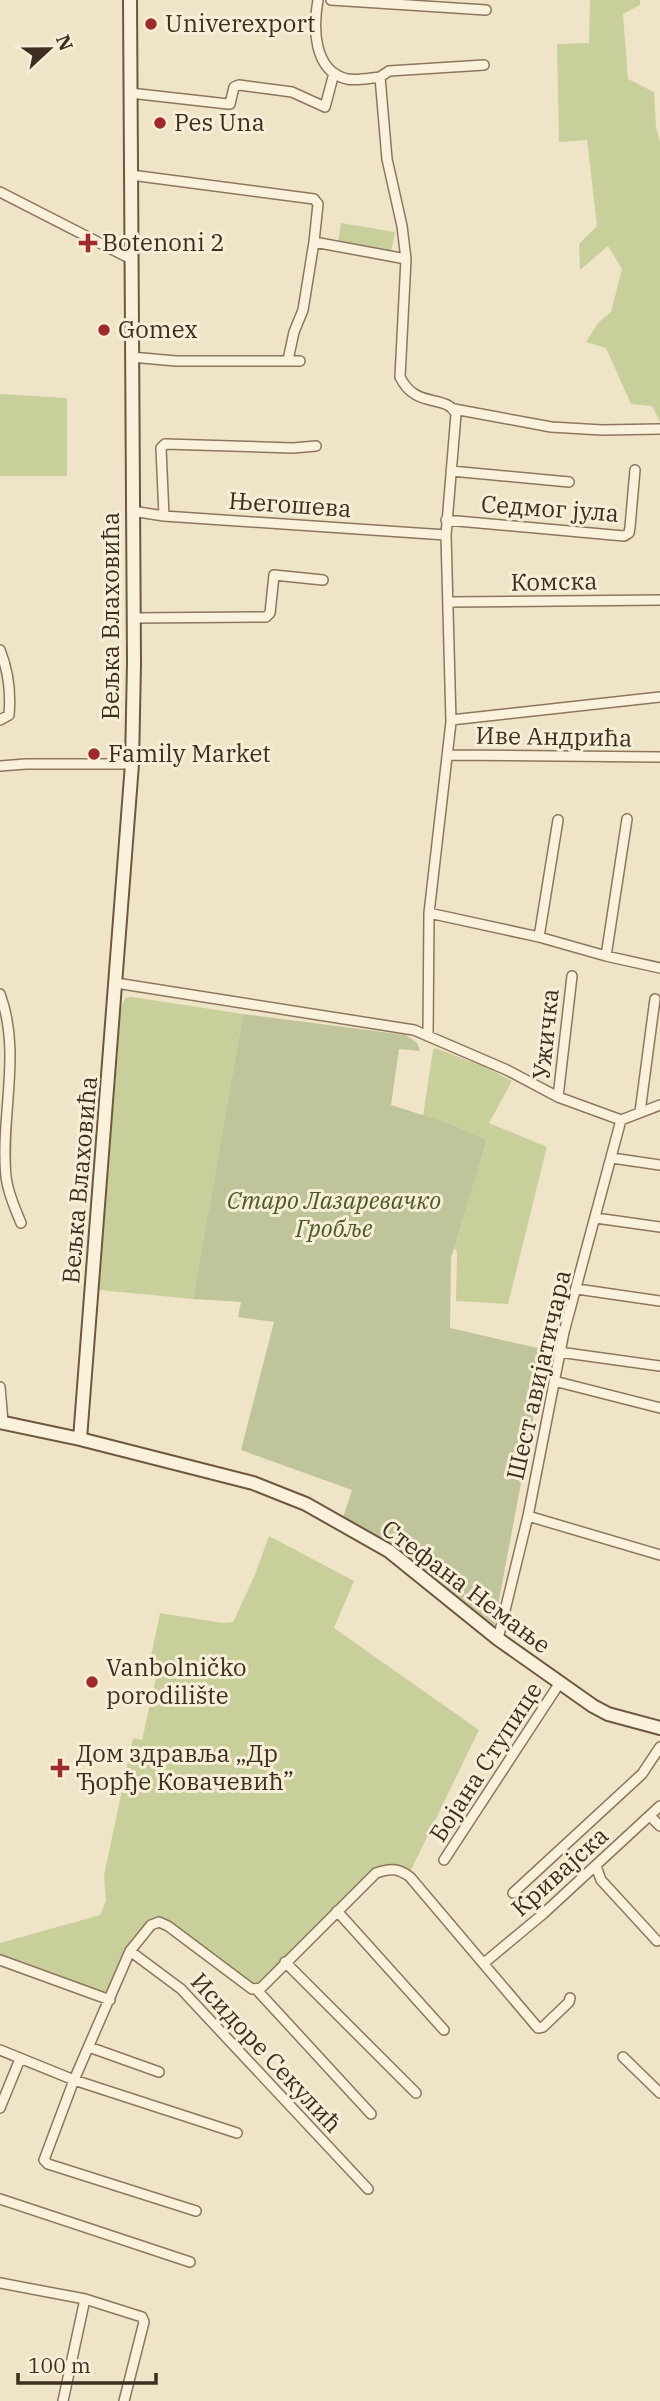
<svg xmlns="http://www.w3.org/2000/svg" width="660" height="2401" font-family="'IBM Plex Serif',serif">
<style>
.green{fill:#c9cf9b}
.cemetery{fill:#bfc49a}
.lines{fill:none;stroke-linecap:round;stroke-linejoin:round}
.street-casing{stroke:#8d765c;stroke-width:12}
.secondary-casing{stroke:#6f573f;stroke-width:16}
.street{stroke:#faf1dc;stroke-width:9}
.secondary{stroke:#faf1dc;stroke-width:12}
.poi-dot{fill:#9e2a2b;stroke:#f7eed8;stroke-width:2.5}
.labels{text-anchor:middle;stroke-width:6;stroke-linejoin:round;paint-order:stroke}
.poi-label{font-size:24px;fill:#3d2e20;stroke:#f7eed8;text-anchor:start}
.street-label{font-size:24px;fill:#3d2e20;stroke:#f7eed8}
.park-label{font-size:24px;font-style:italic;fill:#4d5a26;stroke:#f7eed8}
</style>
<rect width="100%" height="100%" fill="#f0e4c8"/>
<path class="green" d="M590 0H640V5L623 14 628 79 654 92 656 127 660 142V422L652 406 631 404 606 348 586 342 598 323 611 312 622 269 608 246 580 270 579 244 597 226 587 140 559 142 557 44 589 43Z
M341 223 395 232 391 252 338 243Z
M0 394 67 398V476H0Z
M132 997 243 1014 193 1299 99 1290 121 1008 125 998Z
M435 1048 485 1067 512 1081 489 1123 547 1147 508 1304 456 1301 457 1252 454 1248 487 1140 448 1123 423 1116 433 1050Z
M269 1536 354 1581 334 1628 479 1730 410 1872C397 1863 389 1863 375 1867L261 1982 252 1983 168 1920C162 1918 157 1916 152 1919 133 1929 118 1975 110 1995L0 1956V1943L100 1915 106 1901 104 1875 133 1738 142 1740 157 1673 148 1670 160 1613 223 1623 233 1622 254 1577Z"/>
<path class="cemetery" d="M243 1014 406 1035 417 1043 420 1051 399 1049 391 1105 448 1123 487 1140 451 1258 450 1328 546 1350 493 1632 401 1553 343 1518 352 1490 241 1450 274 1322 238 1317 241 1302 193 1299Z"/>
<g class="lines">
<defs>
<path id="street" d="M318 0C313 27 313 71 347 79 357 81 370 78 380 77L387 159 402 226 406 259 400 377C416 410 446 393 456 414L446 535 451 722 429 913 428 1036
M331 0 486 10
M380 77 389 71 484 65
M130 93 228 104H230L234 87 239 85 292 92 325 107 334 73
M131 175 314 199 318 204 314 242
M0 192 131 259
M131 357 176 361H300
M288 360 294 332 303 310 314 242 406 259
M454 409 551 427 602 430 660 429
M451 471 569 482
M132 511 164 516 446 535
M164 516 161 448 165 444 293 448 316 446
M446 520 624 536 629 533 630 527 635 470
M449 602 660 600
M133 618 266 617 270 613 274 575 323 580
M0 650C8 670 11 693 9 715L0 720
M451 720 660 697
M447 755 660 757
M0 766 26 764H132
M429 913 539 937 606 956 660 968
M539 937 558 820
M606 956 627 819
M116 983 414 1030 507 1070 558 1097 621 1120 660 1105
M0 994C22 1053 0 1116 6 1177 8 1194 15 1208 21 1223
M558 1097 572 976
M640 1112 655 999
M612 1158 660 1165
M596 1218 660 1227
M577 1289 660 1301
M559 1352 660 1366
M554 1381 660 1408
M0 1387 3 1422
M528 1516 660 1555
M498 1639 528 1516 564 1332 621 1120
M650 1816 660 1826
M444 1860 559 1684
M596 1866 601 1880 657 1941
M513 1893 642 1774 660 1747
M337 1911 444 2030
M130 1951 181 1989 368 2189
M0 1960 110 2000
M285 1962 416 2093
M484 1963 543 1914 660 1806
M256 1989 371 2114
M89 2047 159 2072
M0 2050 74 2080 237 2133
M623 2057 660 2093
M0 2108 20 2059
M0 2199 190 2262
M196 2211 48 2164 44 2160 74 2080 130 1951 151 1925 159 1922 168 1926 252 1989 261 1988 376 1873C390 1868 398 1868 410 1877L538 2028 543 2027 569 2002 570 1998
M0 2283 85 2299 142 2317 144 2322 124 2401
M63 2401 85 2299"/>
<path id="secondary" d="M0 1422 80 1439 253 1483 306 1504 389 1551 498 1639 593 1706 608 1714 660 1728
M80 1439 132 764 134 663 130 0"/>
</defs>
<use href="#street" class="street-casing"/>
<use href="#secondary" class="secondary-casing"/>
<use href="#street" class="street"/>
<use href="#secondary" class="secondary"/>
</g>
<g class="poi-dot">
<circle cx="151" cy="24" r="7"/>
<circle cx="160" cy="123" r="7"/>
<path d="M84.5 232.5h7v7h7v7h-7v7h-7v-7h-7v-7h7z"/>
<circle cx="104" cy="330" r="7"/>
<circle cx="94" cy="754" r="7"/>
<circle cx="92" cy="1682" r="7"/>
<path d="M56.5 1757.5h7v7h7v7h-7v7h-7v-7h-7v-7h7z"/>
</g>
<g class="labels">
<g class="poi-label">
<text x="165" y="32">Univerexport</text>
<text x="174" y="131">Pes Una</text>
<text x="102" y="251">Botenoni 2</text>
<text x="118" y="338">Gomex</text>
<text x="108" y="762">Family Market</text>
<text x="106" y="1676">Vanbolničko<tspan x="106" dy="28">porodilište</tspan></text>
<text x="76" y="1762">Дом здравља „Др<tspan x="76" dy="28">Ђорђе Ковачевић”</tspan></text>
</g>
<g class="street-label">
<text transform="translate(290 505) rotate(4)" y="8">Његошева</text>
<text transform="translate(550 509) rotate(4)" y="8">Седмог јула</text>
<text transform="translate(554 582) rotate(-1)" y="8">Комска</text>
<text transform="translate(111 616) rotate(-90)" y="8">Вељка Влаховића</text>
<text transform="translate(554 737) rotate(1)" y="8">Иве Андрића</text>
<text transform="translate(546 1034) rotate(-84)" y="8">Ужичка</text>
<text transform="translate(80 1180) rotate(-85)" y="8">Вељка Влаховића</text>
<text transform="translate(539 1375) rotate(-77)" y="8">Шест авијатичара</text>
<text transform="translate(466 1587) rotate(37)" y="8">Стефана Немање</text>
<text transform="translate(486 1762) rotate(-57)" y="8">Бојана Ступице</text>
<text transform="translate(560 1872) rotate(-42)" y="8">Кривајска</text>
<text transform="translate(266 2053) rotate(47)" y="8">Исидоре Секулић</text>
</g>
<g class="park-label">
<text x="334" y="1209">Старо Лазаревачко<tspan x="334" dy="28">Гробље</tspan></text>
</g>
</g>
<g transform="translate(49 49) rotate(68)" stroke="#f7eed8" stroke-width="5" paint-order="stroke">
<path d="M0-5L12 26L0 18L-12 26Z" fill="#3d2e20"/>
<text y="-10" font-size="19" font-weight="bold" text-anchor="middle" fill="#3d2e20">N</text>
</g>
<path d="M18 2373v10h138v-10" fill="none" stroke="#3d2e20" stroke-width="3.5"/>
<text x="28" y="2373" font-size="21" fill="#3d2e20" stroke="#f7eed8" stroke-width="5" paint-order="stroke">100 m</text>
</svg>
